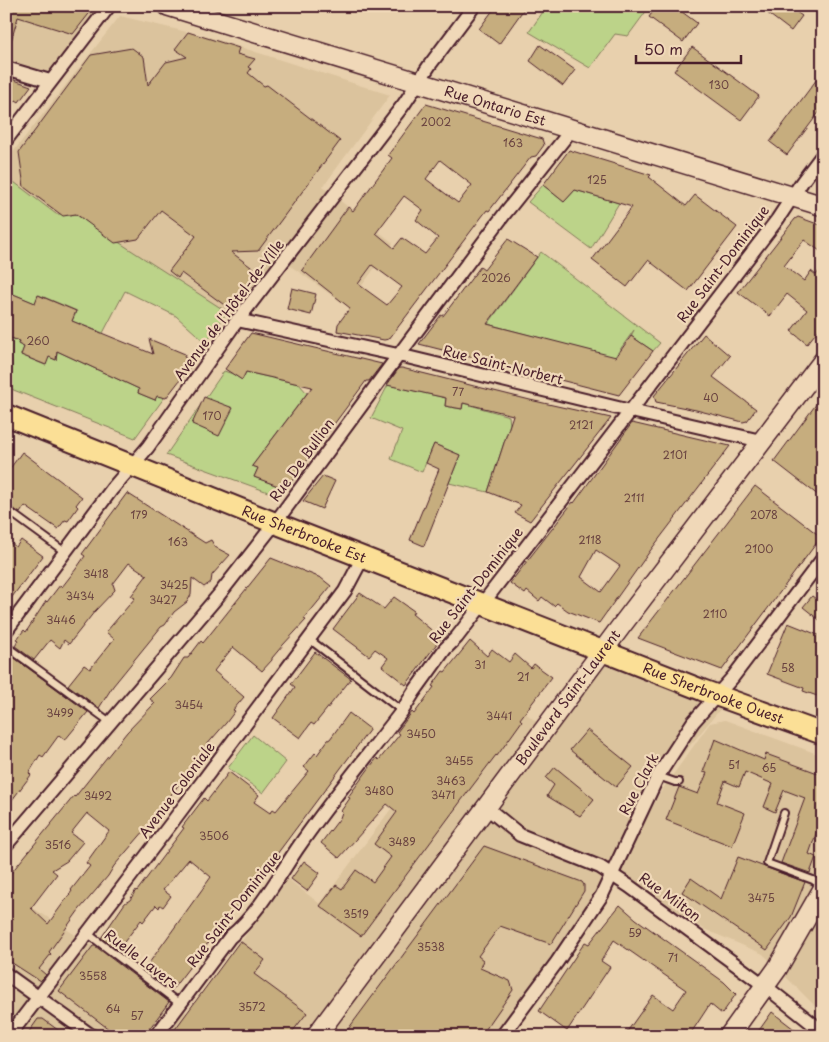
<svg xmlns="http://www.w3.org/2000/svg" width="829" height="1042" font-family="'Playpen Sans',sans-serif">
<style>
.built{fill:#dbc39d}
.green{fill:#bcd389;stroke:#83795a}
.building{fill:#c6ad7e;stroke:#4a1f2b;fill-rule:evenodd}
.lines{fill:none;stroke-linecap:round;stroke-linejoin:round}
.lane-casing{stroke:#4a1f2b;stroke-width:10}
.street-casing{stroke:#4a1f2b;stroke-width:16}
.secondary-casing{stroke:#4a1f2b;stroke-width:22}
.primary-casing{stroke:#4a1f2b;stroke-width:24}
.lane{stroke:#f0d8b8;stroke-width:6}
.street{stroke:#f0d8b8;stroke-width:12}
.secondary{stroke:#f0d8b8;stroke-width:19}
.primary{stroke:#fbdf96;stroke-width:20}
.labels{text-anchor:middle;stroke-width:4.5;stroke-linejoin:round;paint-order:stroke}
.number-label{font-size:11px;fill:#694240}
.street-label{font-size:14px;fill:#4a1f2b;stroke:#f0d8b8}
</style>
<rect width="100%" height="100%" fill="#e8d0ad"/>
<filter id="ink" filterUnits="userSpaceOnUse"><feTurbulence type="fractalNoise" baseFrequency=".02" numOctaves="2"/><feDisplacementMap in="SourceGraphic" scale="10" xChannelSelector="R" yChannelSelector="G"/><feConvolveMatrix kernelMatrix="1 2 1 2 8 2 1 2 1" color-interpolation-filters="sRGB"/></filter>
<g filter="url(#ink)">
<path class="built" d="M6 6H100L47 75 6 63Z
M120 16 212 38 390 95 323 187 393 243 347 306 282 260 237 320 110 272 6 203V161Z
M596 653 726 702 656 787 568 950 505 1036H6V891L93 946 187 1013 179 1025 288 879 320 904 447 734 493 687 543 727Z
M725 720 823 756V1014L763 954 704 929 617 873 660 793 710 723Z"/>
<path class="green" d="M547 6H650L628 36 615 34 590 68 529 32Z
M6 176 56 214H75L227 312 206 343 176 316 125 291 103 333 72 321 77 311 39 295 35 303 6 291Z
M543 185 564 202 575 190 619 203 591 249 528 202Z
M541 252 660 343 653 351 631 336 634 330 614 358 488 324Z
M6 336 19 341 18 344 24 347 21 355 45 365 49 357 56 360 57 351 139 389 138 393 155 400 157 395 164 398 135 438 6 387Z
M224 371 233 374 242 380 246 372 299 384 307 393 252 466 258 468 254 477 286 489 279 496 166 455Z
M388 385 446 398 445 406 462 409 463 403 509 416 510 424 488 492 449 483 460 455 434 444 422 472 391 459 402 431 371 418Z
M253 735 286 762 263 793 228 768Z"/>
<path class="building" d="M6 6H82L92 10 73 34 18 17 9 48 6 47Z
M496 6H526L499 44 479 29Z
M657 6H674L697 23 683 42 649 17Z
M758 6H788L802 16 791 31Z
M188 32 239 48 237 54 255 59 248 67 251 69 248 73 264 86 267 85 340 141 258 251 231 252 259 273 231 310 181 273 178 278 169 271 196 236 161 210 138 239 115 243 76 214 63 216 24 187 19 152 91 55 132 48 144 57 148 85 166 62 187 57 175 49Z
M540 45 575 70 563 86 530 61Z
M692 47 759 96 741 120 674 71Z
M823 71V107L787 155 770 142Z
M6 77 31 86 19 102 16 100 6 111Z
M426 104 542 139 544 145 536 156 531 157 489 211 487 210 389 339 384 340 337 331 338 324 350 308 302 270 348 207 353 211 392 158 388 155ZM440 160 472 185 458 203 426 179ZM404 196 423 210 416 220 438 238 425 254 402 238 394 248 376 233ZM372 265 402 287 387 305 358 284Z
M569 150 651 175 649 177 686 206 695 195 737 227 688 291 648 260 627 287 592 260 632 207 575 190 564 202 543 185Z
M798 217 823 226V253L804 240 784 266 804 281 811 271 816 275 823 266V324L807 344 791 331 807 310 787 294 770 316 738 292 795 219Z
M508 239 537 257 487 324 616 357 631 336 653 351 619 395 419 344 441 315 443 316 480 267 484 270Z
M292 288 316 294 311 315 287 309Z
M6 291 35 303 38 295 76 311 72 321 153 354 149 339 185 354 184 357 194 362 166 398 157 396 155 400 138 393 139 389 57 351 56 360 49 357 46 365 21 355 24 347 18 344 19 341 6 336Z
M251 333 382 364 369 381H366L286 489 254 477 258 468 252 466 312 387 246 372 242 380 225 369Z
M704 334 730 356 713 377 756 409 747 421 743 422 696 410 656 402 654 396Z
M399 368H402L530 400 611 418 530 521 515 513 521 505 488 492 513 415 463 403 462 409 445 406 446 398 387 385Z
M823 395V499L774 461Z
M204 397 233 408 219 436 192 424Z
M632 423 730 446 650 551 599 623 568 611 557 603 554 606 542 597 539 601 527 591 525 594 510 583 573 502 574 503ZM596 550 620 566 601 592 581 577Z
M434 444 460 455 424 546 410 540 439 469 426 463Z
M22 452 82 497 76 505 78 507 68 521 65 520 58 529 25 506 20 513 6 504V474Z
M323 476 335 481 322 509 303 501Z
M755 486 821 537 722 670 638 638Z
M127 493 205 543 211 540 215 547 230 555 212 575 211 582 204 587 192 578 191 595 187 602 174 612 165 625 161 627 113 686 99 708 68 685 84 665 90 669 114 639 106 632 135 598 131 596 147 575 129 563 113 584 115 590 95 611 69 644 64 640 60 648 50 640 34 660 15 646 19 640 17 639 24 630 26 632 46 601 47 602 60 585 62 587 76 569 85 556 82 554Z
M21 540 43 556 6 605V549L11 543 16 547Z
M271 558 321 578 331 586 304 619 306 620 283 645 272 658V660L262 671 233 647 214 671 244 697 233 710 235 711 226 723 204 748 207 751 180 785 179 784 145 830 114 866 108 876 79 910 49 952 51 954 39 969 46 975 40 981 6 959V879L74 796 75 797 127 732 155 703 150 699 171 678 184 658H188L201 641 203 643ZM87 813 109 831 86 863 90 866 71 890 72 891 48 924 31 908 57 874 52 870 67 861 83 842 71 833Z
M360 593 384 609 394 597 414 611 412 614 441 638 406 685 382 666 388 658 375 649 369 656 333 629Z
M812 596 823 604V623L803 607Z
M788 623 823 637V698L803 691 804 688 767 674Z
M470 641 487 656 492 649 509 662 515 654 531 668 534 664 552 677 520 719 522 721 497 756 496 755 461 801 361 936 320 906 336 885 342 889 356 870 373 882 391 857 374 844 397 812 387 804 339 858 321 843 340 818 342 812 341 811 350 798 348 797 367 771 377 758 379 760 400 734 397 732 412 712 414 714 434 687 432 686 443 671 445 672Z
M315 652 351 679 314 725 311 723 300 738 273 718 295 687 291 684Z
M13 657 88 712 65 740 59 735 43 757 40 755 29 773 31 775 6 808V665Z
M349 713 370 729 277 854 171 991 144 970 211 877 189 859 163 890 171 896 163 907 160 905 159 908 156 905 143 922 141 920 118 950 101 938 125 903 130 900 136 890 137 891 184 828 182 827 204 798 207 801 229 772 259 795 254 802 270 813 273 809 276 811 309 771 304 767 315 753 317 755 328 740 330 739Z
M587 730 633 767 616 787 570 750Z
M715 739 764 760 766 754 823 775V827L819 825 809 854 816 857 810 873 781 863 805 798 784 790 775 812 764 807 773 784 745 772 739 787 725 781 717 802 745 813 732 846 666 820 679 787 698 794 707 773 703 772Z
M555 767 594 799 580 816 547 796 554 785 546 778Z
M484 846 582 882 584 885V891L551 944 500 926 478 956 483 960 480 968 510 981 513 990 481 1036H343Z
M738 857 805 882 791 917 767 950 682 892 691 878 721 899Z
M304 861 320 873 307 891 291 879Z
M620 905 636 919 724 982 736 994 722 1014 710 1004 689 1036H624L653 995 673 1009 686 990 614 940 601 961 610 967 567 1031 539 1011 585 942 589 944Z
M240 941 265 960 254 974 307 1013 289 1036H170Z
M93 946H95L169 1002 144 1036H120L111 1029 110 1030 59 991Z
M772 1012 803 1036H755Z
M38 1019H43L66 1036H26Z"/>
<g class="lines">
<defs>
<path id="lane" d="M6 509 65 552
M309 639 402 711
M6 646 110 722
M658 776 675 782H679
M784 813 767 863 813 880 822 886
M87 933 180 1004"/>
<path id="street" d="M6 68 50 81
M6 140 109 6
M237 320 407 357 618 408 761 441
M6 631 112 489 148 447 234 325 404 104 429 66 474 6
M487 808 520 835 600 867 629 886 765 986 823 1032
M6 845 218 596 275 523 392 364 506 212 572 129
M6 974 92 1036
M9 1036 173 821 345 591 363 557
M156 1036 230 937C258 914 277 879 297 849 329 802 367 757 402 711L414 692 445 649 457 637 777 220 802 182 823 154
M502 1036 557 962 602 895 658 776 693 722 733 677 823 558"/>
<g id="secondary">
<path id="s1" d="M168 6 823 206"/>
<path id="s2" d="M316 1036 622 625 823 361"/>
<path d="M729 1036 777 969 823 889"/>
</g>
<g id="primary">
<path id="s3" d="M6 415 275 523 702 690 823 734"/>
</g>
</defs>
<use href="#lane" class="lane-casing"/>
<use href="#street" class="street-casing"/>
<use href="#secondary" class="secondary-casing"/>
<use href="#primary" class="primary-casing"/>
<use href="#lane" class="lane"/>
<use href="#street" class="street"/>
<use href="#secondary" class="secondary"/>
<use href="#primary" class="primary"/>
</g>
</g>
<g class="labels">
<g class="number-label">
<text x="719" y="89">130</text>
<text x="436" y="126">2002</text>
<text x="513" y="147">163</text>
<text x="597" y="184">125</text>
<text x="496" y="282">2026</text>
<text x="38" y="345">260</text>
<text x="458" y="396">77</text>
<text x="711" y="402">40</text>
<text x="212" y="420">170</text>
<text x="581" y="429">2121</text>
<text x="675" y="459">2101</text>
<text x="634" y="502">2111</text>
<text x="139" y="519">179</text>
<text x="764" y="519">2078</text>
<text x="590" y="544">2118</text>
<text x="178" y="546">163</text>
<text x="759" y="553">2100</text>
<text x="96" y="578">3418</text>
<text x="174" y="589">3425</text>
<text x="80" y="600">3434</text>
<text x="163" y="604">3427</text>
<text x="715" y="618">2110</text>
<text x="61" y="624">3446</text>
<text x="480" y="669">31</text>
<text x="788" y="672">58</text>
<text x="523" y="681">21</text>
<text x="189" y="709">3454</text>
<text x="60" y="717">3499</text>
<text x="499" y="720">3441</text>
<text x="421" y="738">3450</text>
<text x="459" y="765">3455</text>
<text x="734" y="769">51</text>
<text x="769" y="772">65</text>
<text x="451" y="785">3463</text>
<text x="379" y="795">3480</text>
<text x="443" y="799">3471</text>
<text x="98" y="800">3492</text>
<text x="214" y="840">3506</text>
<text x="402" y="846">3489</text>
<text x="58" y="849">3516</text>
<text x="761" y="902">3475</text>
<text x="356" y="918">3519</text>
<text x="635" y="937">59</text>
<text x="431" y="951">3538</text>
<text x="673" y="962">71</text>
<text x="93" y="980">3558</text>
<text x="252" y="1011">3572</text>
<text x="113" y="1013">64</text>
<text x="137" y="1020">57</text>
</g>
<g class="street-label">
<text dy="5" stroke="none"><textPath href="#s1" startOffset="342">Rue Ontario Est</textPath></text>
<text transform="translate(723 264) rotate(-53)" y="5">Rue Saint-Dominique</text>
<text transform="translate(229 310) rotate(-53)" y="5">Avenue de l'Hôtel-de-Ville</text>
<text transform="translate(503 365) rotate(14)" y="5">Rue Saint-Norbert</text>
<text transform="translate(302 460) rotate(-54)" y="5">Rue De Bullion</text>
<text dy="5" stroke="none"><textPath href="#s3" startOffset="321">Rue Sherbrooke Est</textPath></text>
<text transform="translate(476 585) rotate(-52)" y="5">Rue Saint-Dominique</text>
<text dy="5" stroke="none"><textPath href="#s3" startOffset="760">Rue Sherbrooke Ouest</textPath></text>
<text dy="5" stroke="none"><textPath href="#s2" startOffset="422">Boulevard Saint-Laurent</textPath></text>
<text transform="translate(639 784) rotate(-62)" y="5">Rue Clark</text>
<text transform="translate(177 790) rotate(-53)" y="5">Avenue Coloniale</text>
<text transform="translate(670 897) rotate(36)" y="5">Rue Milton</text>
<text transform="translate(234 909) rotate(-52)" y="5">Rue Saint-Dominique</text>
<text transform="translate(141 959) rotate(37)" y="5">Ruelle Lavers</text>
</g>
</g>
<rect width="829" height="1042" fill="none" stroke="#f0d8b8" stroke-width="25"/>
<rect x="12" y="12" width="804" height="1017" fill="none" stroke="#4a1f2b" stroke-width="2" filter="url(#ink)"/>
<path d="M636 55v8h105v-8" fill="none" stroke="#4a1f2b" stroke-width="2.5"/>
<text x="644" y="55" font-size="15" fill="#4a1f2b" stroke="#f0d8b8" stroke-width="4" paint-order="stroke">50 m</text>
</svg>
